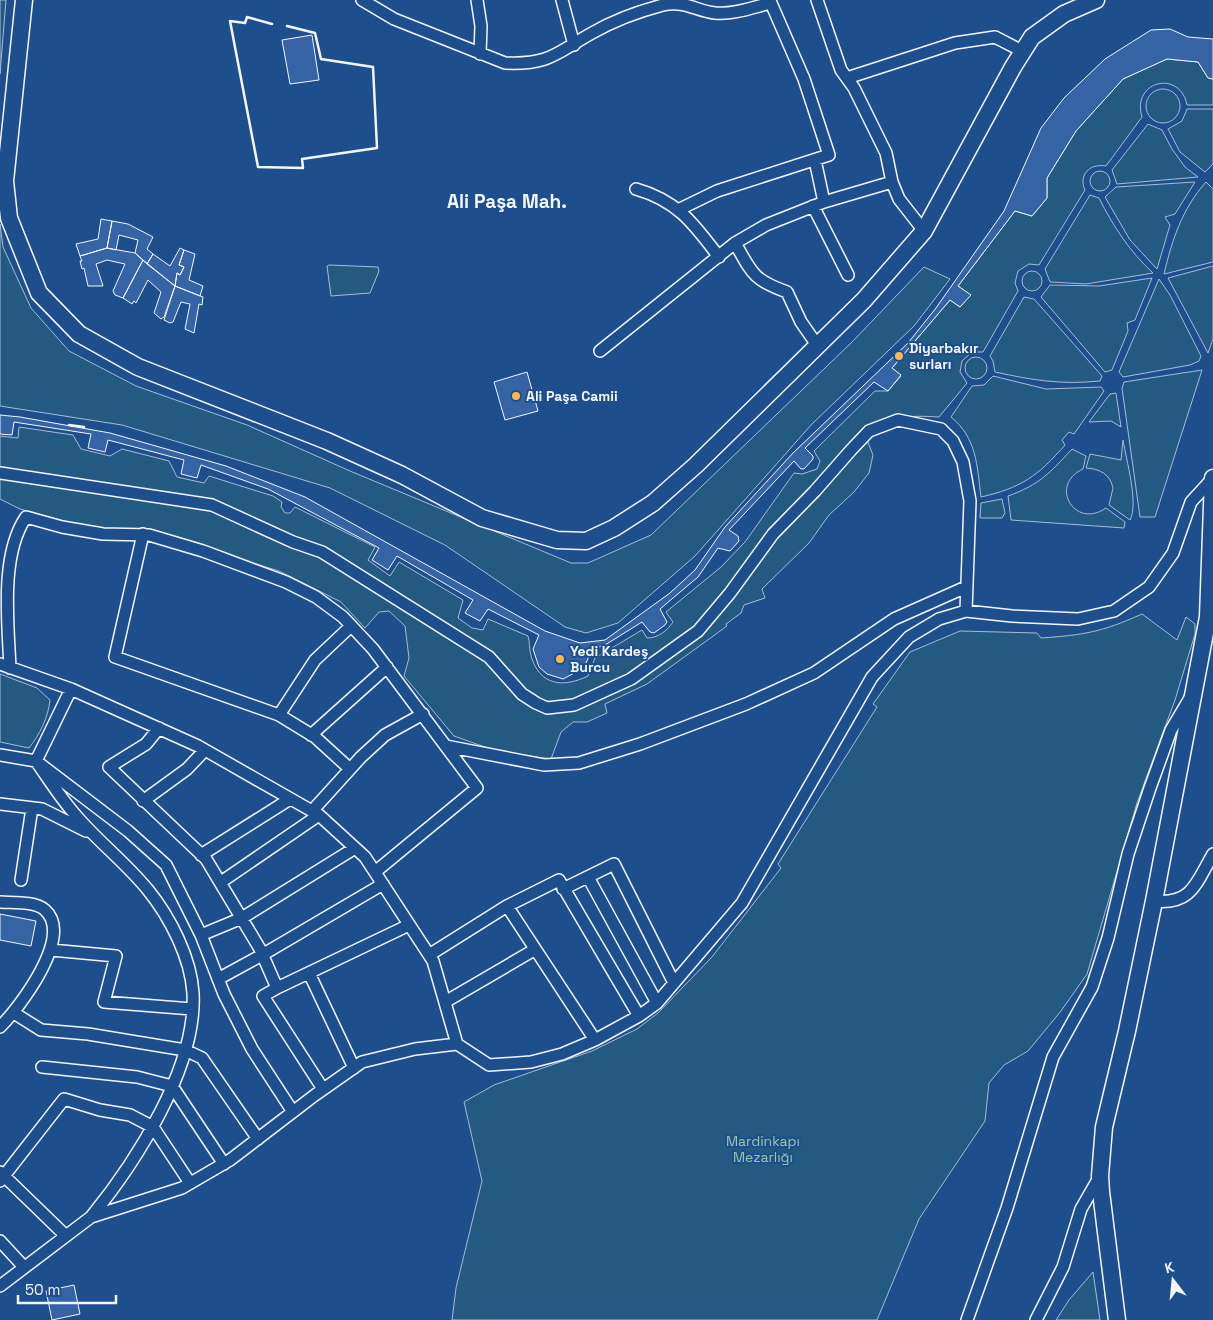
<svg xmlns="http://www.w3.org/2000/svg" width="1213" height="1320" font-family="'Space Grotesk',sans-serif">
<style>
.green{fill:#245a82;stroke:#a8bbd7}
.building{fill:#3563a3;stroke:#f2f6ff}
.lines{fill:none;stroke-linecap:round;stroke-linejoin:round}
.street-casing{stroke:#f2f6ff;stroke-width:14}
.secondary-casing{stroke:#f2f6ff;stroke-width:19}
.street{stroke:#1f4e8c;stroke-width:11}
.secondary{stroke:#1f4e8c;stroke-width:16}
.wall{stroke:#f2f6ff;stroke-width:2.5}
.poi-dot{fill:#ffb74d;stroke:#1f4e8c;stroke-width:2}
.labels{text-anchor:middle;stroke-width:4;stroke-linejoin:round;paint-order:stroke}
.poi-label{font-size:14px;font-weight:bold;fill:#f2f6ff;stroke:#1f4e8c;text-anchor:start}
.park-label{font-size:14px;fill:#97c8a6;stroke:#1f4e8c}
.district-label{font-size:19px;font-weight:bold;fill:#f2f6ff;stroke:#1f4e8c}
</style>
<rect width="100%" height="100%" fill="#1f4e8c"/>
<path class="green" d="M0 0H6L0 74Z
M1167 59 1198 62 1208 78 1213 79V105H1187C1180 69 1131 81 1142 117L1106 166C1090 163 1078 175 1085 190L1039 265 1029 264 1018 271 1015 283 1018 291 983 352H972L962 361 960 372 967 383 939 417C905 415 893 417 863 430L873 455 869 473 854 492 829 515 809 543 762 589 765 598 744 605 741 613 726 624 727 626 647 684 605 704 607 713 587 722H573L561 732 551 759 496 751 454 736 404 676 409 658 405 626 389 611 379 612 365 628 341 602 279 571 203 548 177 537 131 530 93 529 20 509 0 499V436L18 438 19 427 73 435 81 449 110 456 122 449 169 461 177 477 204 483 209 476 273 496 282 502 281 507 285 513H290L295 507 375 547 368 560 390 576 399 562 463 600 458 618 472 628 483 630 488 619 528 636C530 642 529 649 531 656 540 686 563 688 588 676L595 658 642 630 647 638C658 638 667 631 673 622L666 612 721 567 745 542 794 473 802 474 817 469 820 461 814 451 875 391H888L901 376 892 368 950 300 960 307 970 295 958 286 1015 211 1032 216 1047 198V178L1076 131 1123 79Z
M1146 106a17 17 0 1 1 34 0a17 17 0 1 1-34 0Z
M1187 109H1213V164L1205 172 1180 152 1168 129 1182 121Z
M1148 124 1162 130 1172 149 1185 167 1198 177 1117 184 1112 170Z
M1090 181a10 10 0 1 1 20 0a10 10 0 1 1-20 0Z
M1195 182 1175 214 1165 217 1170 225 1157 269 1130 240 1105 197 1116 187Z
M1206 182 1213 189V262L1164 274C1172 240 1182 209 1206 182Z
M1090 195 1099 198C1113 226 1130 252 1153 273L1086 284 1050 282 1045 269Z
M0 224 3 247 31 308 69 351 136 386 247 425 350 471 571 563H588L651 535 851 343 924 267 950 279 914 326 812 424 695 556 618 623 586 633 565 627 445 545 330 488 122 425 0 406Z
M329 265 378 267 379 271 370 293 331 296 327 266Z
M1213 266V339L1208 353 1168 278Z
M1022 281a10 10 0 1 1 20 0a10 10 0 1 1-20 0Z
M1152 278 1135 320 1127 323 1128 331 1112 370 1105 372 1041 297 1050 285 1099 286Z
M1159 279 1170 295 1201 356 1199 361 1190 365 1123 377 1119 372Z
M1024 297 1034 299 1102 376 1100 381C1061 385 1032 380 995 372L993 361 990 356Z
M965 368a11 11 0 1 1 22 0a11 11 0 1 1-22 0Z
M1202 370 1155 517H1140L1122 388 1124 382Z
M993 376 1046 389 1101 387 1104 391 1074 434 1069 432 1062 440 1065 445C1038 476 1021 488 981 497 977 466 977 438 951 417L972 386 984 385Z
M1116 393 1121 427 1111 421 1089 422 1110 394Z
M1123 440C1126 459 1139 504 1130 520L1109 505 1113 488C1110 474 1100 469 1086 468L1090 454 1121 460Z
M1072 449 1086 456 1083 469C1048 485 1075 530 1106 508L1125 522 1124 528 1011 520 1008 496C1039 485 1050 473 1072 449Z
M1002 499 1005 513 1002 518H980L981 503Z
M1142 614 1177 640 1186 617 1195 624V634L1175 700 1137 803 1087 974 1061 1011 1028 1051 1004 1065 989 1083 985 1121 919 1219 877 1320H452L456 1288 482 1181 464 1102 494 1085 592 1051 637 1029 658 1013 712 957 781 868 778 864 877 707 873 704 910 652 960 631 1037 633 1041 638C1084 635 1102 632 1142 614Z
M0 674 37 688 50 700C48 718 40 734 29 748L0 742Z
M1093 1272 1100 1320H1056L1069 1300Z"/>
<path class="building" d="M1170 29 1188 37 1213 39V79L1208 78 1198 62 1167 59 1123 79 1076 131 1047 178V198L1032 216 1015 211 958 286 971 295 960 307 950 300 892 368 901 375 888 391 874 382 805 448 813 456V459L804 469H801L794 461 729 530 738 536 739 541 730 551 718 548 698 577 660 609 667 622 665 625 654 633 650 632 642 622 605 645 592 649 584 668 563 679 547 674 539 667 533 649 539 635 488 609 480 621 465 613 473 600 397 556 388 570 372 560 379 548 268 489 201 465 197 478 181 474 184 460 108 440 105 452 88 448 91 434 14 422 12 435 0 434V415L20 417 110 433 226 466 305 497 545 631 580 643 605 640 670 593 695 570 725 527 793 453 908 343 936 308 1004 211 1041 128 1064 98 1105 59 1151 30Z
M312 35 319 80 290 84 282 40Z
M101 219 112 221 107 248 80 256 76 244 98 239Z
M112 221 128 224 153 237 147 249 153 254 147 264 135 253 138 240 119 235 116 250 107 248Z
M107 248 135 253 143 260 123 298 115 295 113 291 125 264 107 260 96 264 103 286H88L84 268 82 269 80 261H82L80 256Z
M180 248 184 250 179 265 184 267 180 275 177 273 175 286 147 264 153 254 170 266Z
M184 250 195 254 189 280 203 286 200 296 175 286 177 273 180 275 184 267 179 265Z
M143 260 175 286 164 317 161 319 154 313 161 292 148 280 136 303 134 301 132 304 123 298Z
M175 286 203 297 202 305 199 304 194 333 185 329 190 304 181 302 173 322 170 323 164 320Z
M527 372 538 411 505 420 494 382Z
M0 914 36 921 31 946 0 940Z
M74 1285 80 1314 52 1320 46 1291Z"/>
<g class="lines">
<defs>
<path id="street" d="M362 0 394 19 505 63C550 65 556 53 592 33 613 21 640 11 663 5 685 0 696 11 715 13 733 15 754 7 771 3L804 79 829 155 717 191 680 209
M477 0 481 26 480 54
M562 0 574 45
M817 0 841 70 854 88 886 153 892 182 899 199 924 231
M847 78 955 43 995 37 1022 51
M815 160 824 202
M636 189C678 201 694 224 719 257
M813 206 848 275
M735 243C752 273 753 280 787 292L801 322 817 345
M600 351 735 243 766 225 824 202 892 182
M0 473 212 505 293 542 322 552 489 657 522 694 536 703 547 708 574 705 631 679 698 631 730 593 773 534 815 491 851 450 869 431 898 420 941 429 953 441 963 462 970 501 966 611
M143 534 115 657 279 715
M0 664 71 689 198 746 319 815 365 857 433 961 457 1044 489 1065 531 1062 562 1054 595 1040 639 1016 657 1003 742 903 872 677 909 637 939 619 966 611 1012 616 1078 619 1114 611 1149 587 1173 553 1191 502 1213 478
M10 668C8 622 0 555 26 517L62 527 103 534 149 535 203 551 286 582 316 597 343 617 373 649 477 788 375 872
M71 689 36 761 128 831 166 865 201 935
M159 728 146 744 109 767 206 859 260 949 277 988 409 925
M311 735 387 667
M446 746 544 765 579 763 640 744 746 704 814 673 894 619 966 587
M0 755 36 761C50 781 63 802 79 819 101 844 127 864 148 890 170 917 191 958 193 993 197 1067 136 1162 91 1217
M350 769 315 737 279 715 315 660 351 626
M143 801 187 769 205 750
M0 804 42 809 86 831
M312 811 361 757 385 735 423 714
M201 855 290 799
M588 877 657 1003
M21 880 32 808
M221 882 319 815
M563 889 614 864 674 983
M1154 901C1192 905 1196 883 1213 854
M0 902C13 903 35 901 45 910 74 936 20 1007 0 1027
M507 906 559 880 639 1016
M51 950 116 956 104 1002 192 1009
M429 955 507 906 595 1040
M309 973 354 1068
M218 979 262 955 383 884
M277 988 263 996 323 1089
M445 1002 534 950
M14 1013 41 1030 88 1034 185 1050 202 1058 258 1139
M42 1067 137 1077 172 1086 224 1164
M293 1112 252 1049 224 994 201 935 242 918 355 848
M0 1172 66 1236
M0 1181 64 1099 100 1110 130 1115 153 1127 190 1183
M0 1241 24 1267
M0 1286 91 1217 182 1188 230 1160 315 1095 362 1062 415 1049 457 1044
M967 1320 1007 1208 1053 1057 1092 987 1108 938 1128 854 1150 788 1171 730 1190 698
M1036 1320 1063 1267 1081 1209 1100 1176"/>
<path id="secondary" d="M24 0 5 181 9 218 39 293 79 334 138 367 327 441 402 475 482 518 557 540 586 541 614 528 653 503 696 465 864 300 924 231 1013 67 1032 37 1064 14 1096 0
M1117 1320 1101 1192 1100 1176 1104 1127 1127 1031 1154 901 1208 617 1213 478"/>
</defs>
<use href="#street" class="street-casing"/>
<use href="#secondary" class="secondary-casing"/>
<use href="#street" class="street"/>
<use href="#secondary" class="secondary"/>
<path class="wall" d="M272 24 247 17 245 23 230 21 258 167 303 168 302 159 377 148 373 67 321 59 315 33 287 26
M69 425 84 427"/>
</g>
<g class="poi-dot">
<circle cx="899" cy="356" r="5"/>
<circle cx="516" cy="396" r="5"/>
<circle cx="560" cy="659" r="5"/>
</g>
<g class="labels">
<g class="poi-label">
<text x="909" y="353">Diyarbakır<tspan x="909" dy="16">surları</tspan></text>
<text x="526" y="401">Ali Paşa Camii</text>
<text x="570" y="656">Yedi Kardeş<tspan x="570" dy="16">Burcu</tspan></text>
</g>
<g class="park-label">
<text x="763" y="1146">Mardinkapı<tspan x="763" dy="16">Mezarlığı</tspan></text>
</g>
<g class="district-label">
<text x="507" y="208">Ali Paşa Mah.</text>
</g>
</g>
<g transform="translate(1173 1280) rotate(344)" stroke="#1f4e8c" stroke-width="4" paint-order="stroke">
<path d="M0-4L9 19L0 12L-9 19Z" fill="#f2f6ff"/>
<text y="-8" font-size="14" font-weight="bold" text-anchor="middle" fill="#f2f6ff">K</text>
</g>
<path d="M18 1295v8h98v-8" fill="none" stroke="#f2f6ff" stroke-width="2.5"/>
<text x="25" y="1295" font-size="15" fill="#f2f6ff" stroke="#1f4e8c" stroke-width="4" paint-order="stroke">50 m</text>
</svg>
